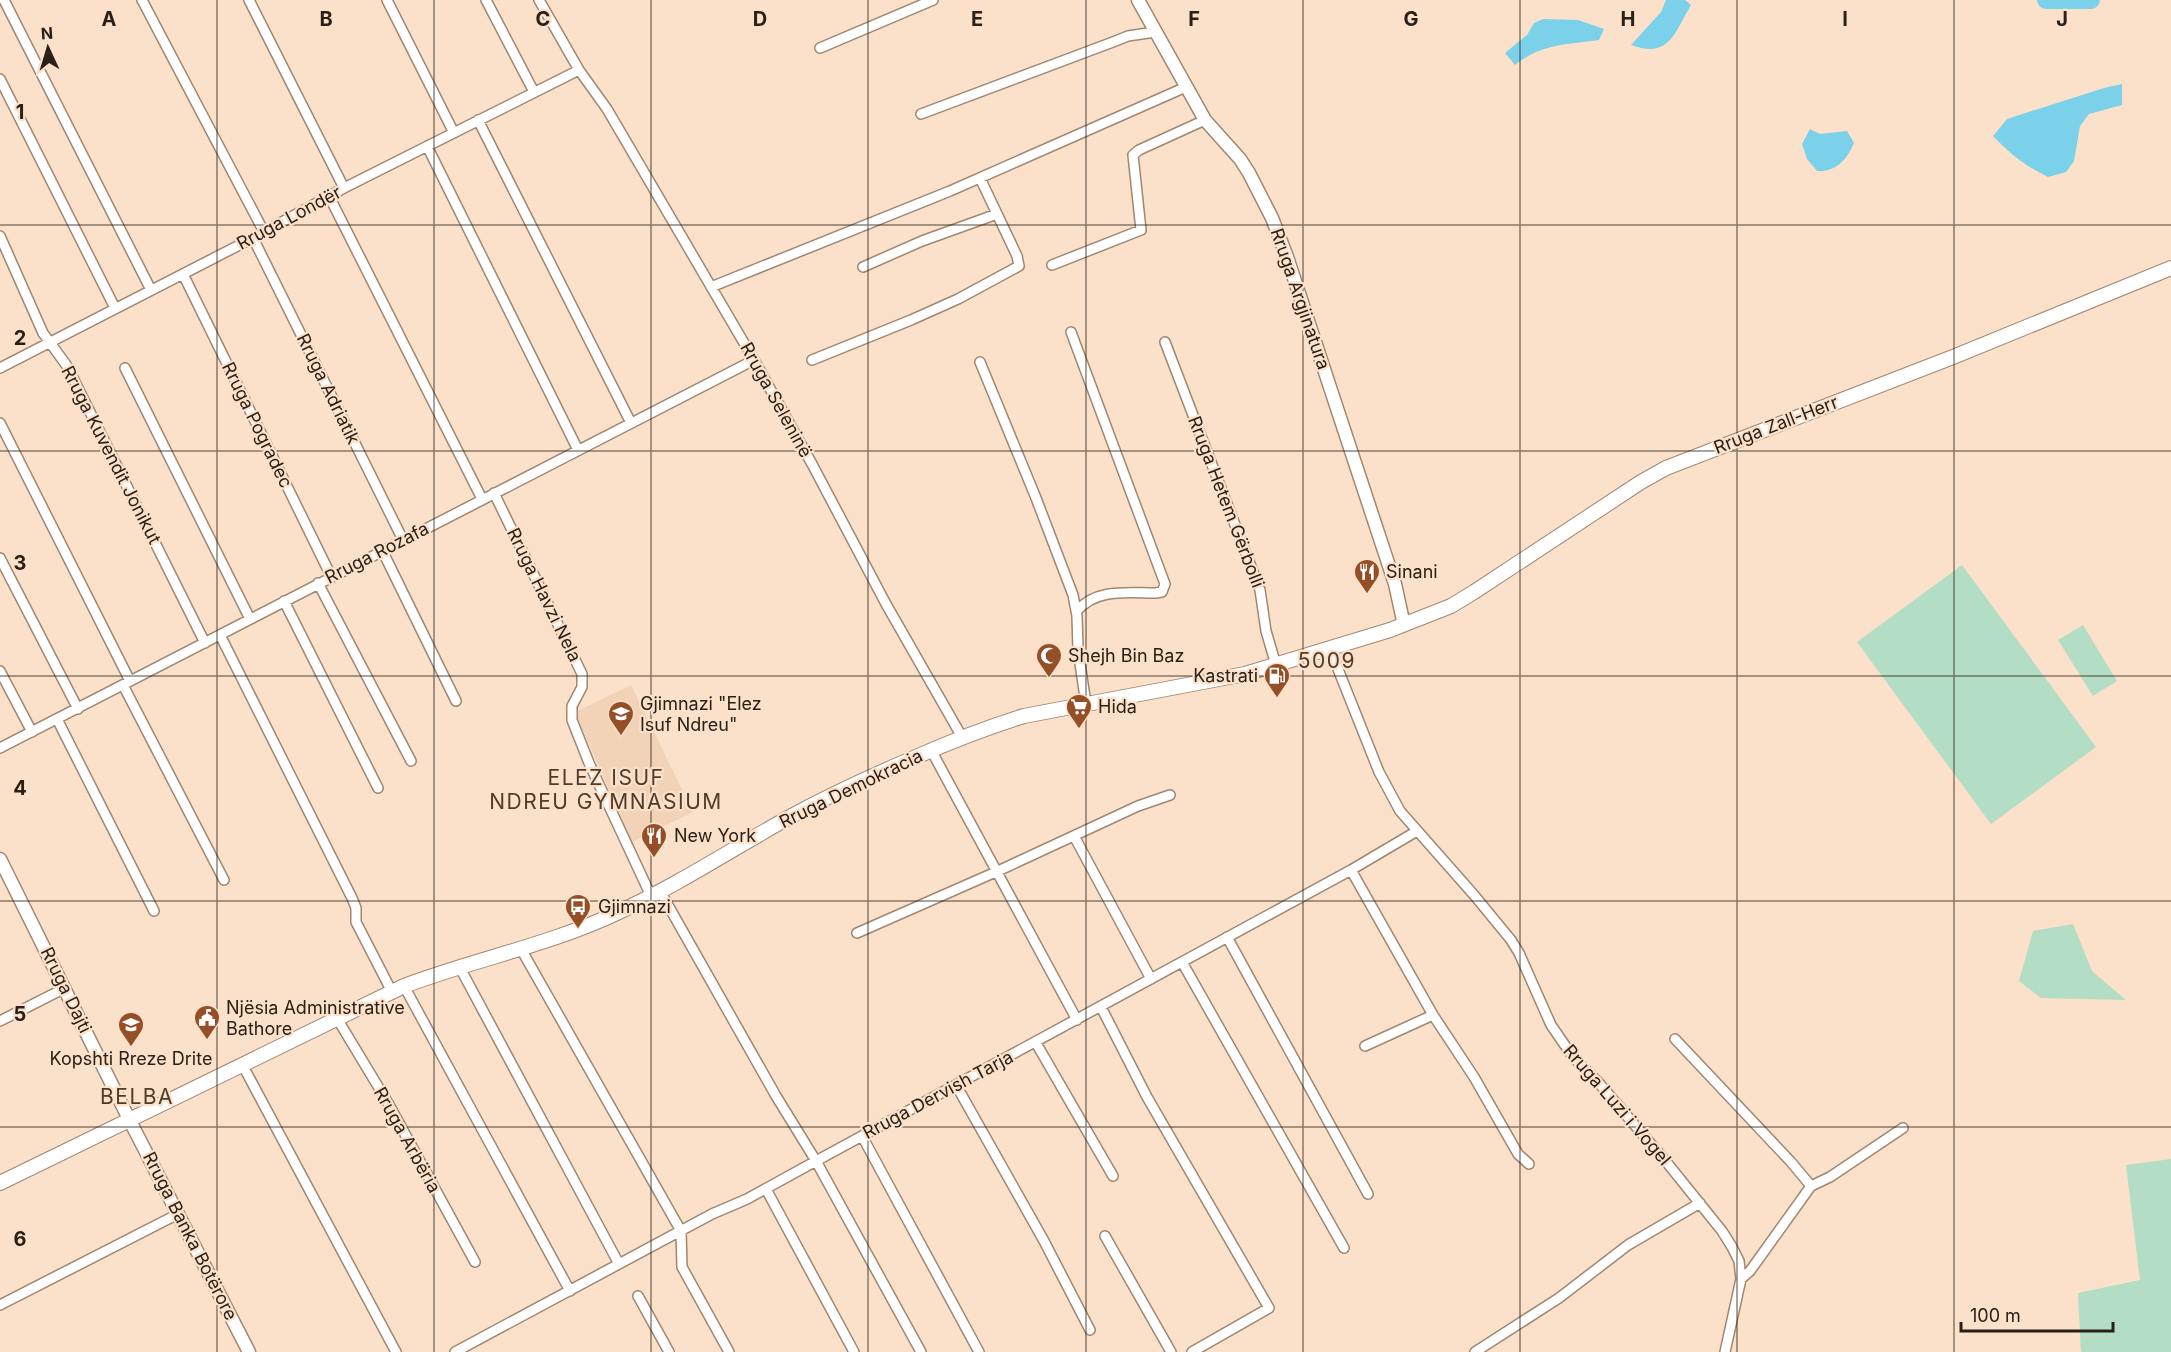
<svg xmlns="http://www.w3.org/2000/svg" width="2171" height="1352" font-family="Inter,sans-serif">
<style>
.built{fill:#f3d3b8}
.green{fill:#b3ddc4}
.water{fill:#7cd1ea}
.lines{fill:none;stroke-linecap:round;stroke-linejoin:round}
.river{stroke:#7cd1ea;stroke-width:18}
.minor-casing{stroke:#9f8772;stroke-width:12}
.tertiary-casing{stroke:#9f8772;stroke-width:15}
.secondary-casing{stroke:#9f8772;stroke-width:16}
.minor{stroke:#fff;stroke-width:9}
.tertiary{stroke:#fff;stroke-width:12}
.secondary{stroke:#fff;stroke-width:14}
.grid{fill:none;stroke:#2a2018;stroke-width:1.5;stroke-opacity:0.55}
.labels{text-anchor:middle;stroke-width:4.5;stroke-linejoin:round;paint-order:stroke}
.street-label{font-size:18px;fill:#2a2018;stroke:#fbe1ca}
.poi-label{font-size:18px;fill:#2a2018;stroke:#fbe1ca;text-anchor:start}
.quarter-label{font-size:21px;letter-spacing:1.5px;fill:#4f3b28;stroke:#fbe1ca}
.grid-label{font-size:20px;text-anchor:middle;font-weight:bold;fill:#2a2018;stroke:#fbe1ca;stroke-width:4.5;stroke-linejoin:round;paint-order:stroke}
</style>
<rect width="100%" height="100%" fill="#fbe1ca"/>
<path class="built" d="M631 685 693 812 632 842 575 712Z"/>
<path class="green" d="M1962 565 2096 747 1991 824 1857 642Z
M2083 625 2117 681 2093 696 2058 640Z
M2073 924 2092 971 2126 1000 2041 998 2019 981 2033 931Z
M2171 1159V1352H2081L2078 1293 2140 1280 2126 1165Z"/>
<path class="water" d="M1666 0H1685L1691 5C1674 33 1670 59 1631 45L1661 12Z
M1543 19 1578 20 1604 29 1599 40C1565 45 1543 43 1515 65L1505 53 1527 35 1534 23Z
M2122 84V105L2089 114 2080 126 2074 161 2066 172 2048 177C2027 167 2010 154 1993 136L2007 119 2104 88Z
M1810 129 1820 134 1847 131 1854 143C1847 159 1837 172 1817 171L1807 159 1802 144Z"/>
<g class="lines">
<path class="river" d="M2046 0H2091"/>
<defs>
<path id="minor" d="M4 0 151 290
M142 0 264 232
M249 0 344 188
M387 0 454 133
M486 0 534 92
M539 0 579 70 607 109 754 360 812 464 886 604 962 737
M820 48 933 0
M0 79 115 308
M921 114 1113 42 1128 36 1155 32
M478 120 631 423
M427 146 578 450
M329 196 482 499
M0 236 43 333 67 366 205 643
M253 238 403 540
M1052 265 1141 230 1133 155 1139 150 1205 120
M863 267 922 241 997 214
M183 274 331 576
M711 287 950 191 1186 87
M1071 332 1165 584 1162 592 1155 593C1127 593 1096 588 1077 611
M1165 342 1260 590 1266 631 1276 665
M812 360 911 320 958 299 1019 266 1017 256 980 178
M980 362 1036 498 1073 595 1077 616 1078 650 1086 704
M0 368 253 238 344 188 579 70
M125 368 250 619
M0 423 130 681
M494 493 582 674V687L572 706V720L589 763 651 896
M382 550 456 701
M0 558 78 709
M318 583 411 761
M284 601 378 788
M220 635 352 898 356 908V922L392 992
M1330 649 1379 772 1400 811 1474 895 1511 940 1519 953 1551 1025 1573 1057 1598 1082 1668 1164 1722 1231 1732 1247 1739 1261 1741 1279 1725 1352
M0 671 32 732
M123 685 224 880
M57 719 154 911
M0 748 754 360
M931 750 1077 1020
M1074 836 1151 979
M1351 870 1433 1015 1474 1077 1518 1154 1529 1164
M660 891 776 1096 816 1161 921 1352
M857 933 998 871 1138 806 1170 795
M1227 937 1368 1194
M521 949 681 1231 682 1267 729 1352
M1182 962 1344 1248
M459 966 619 1264
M404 986 570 1291
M1101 1007 1147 1097 1269 1308 1192 1352
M338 1020 388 1103 475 1262
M0 1021 65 988
M1675 1039 1791 1162 1811 1186
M1036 1043 1113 1176
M1365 1046 1433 1015
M243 1066 396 1352
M956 1085 1044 1241 1090 1330
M862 1136 979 1352
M766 1189 854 1352
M1105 1236 1171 1352
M1741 1279 1750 1271 1811 1186 1830 1177 1903 1128
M638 1296 669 1352
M0 1305 178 1214
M455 1352 712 1214 747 1199 816 1161 1351 870 1417 831
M1475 1352 1559 1298 1628 1245 1700 1203"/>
<path id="tertiary" d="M1138 0 1205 120 1240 159 1249 173 1272 218 1287 257 1395 584 1404 625
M0 859 130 1121 249 1352"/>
<path id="secondary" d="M0 1183 404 986C475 959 550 945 619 912 677 885 731 850 786 819 826 797 867 778 909 760 947 743 985 728 1024 716L1245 674 1390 630 1451 606 1474 592 1641 482 1666 468 1953 357 2171 268"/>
</defs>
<use href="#minor" class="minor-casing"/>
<use href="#tertiary" class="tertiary-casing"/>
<use href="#secondary" class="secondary-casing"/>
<use href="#minor" class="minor"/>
<use href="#tertiary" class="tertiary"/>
<use href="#secondary" class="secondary"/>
</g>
<path class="grid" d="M217 0V1352M434 0V1352M651 0V1352M868 0V1352M1086 0V1352M1303 0V1352M1520 0V1352M1737 0V1352M1954 0V1352M0 225H2171M0 451H2171M0 676H2171M0 901H2171M0 1127H2171"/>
<defs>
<symbol id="restaurant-pin" viewBox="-11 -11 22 30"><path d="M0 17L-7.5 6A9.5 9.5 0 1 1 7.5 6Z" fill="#954f27" stroke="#fbe1ca"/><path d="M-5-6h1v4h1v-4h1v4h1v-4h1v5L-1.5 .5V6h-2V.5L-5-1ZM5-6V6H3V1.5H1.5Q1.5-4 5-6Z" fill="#fff"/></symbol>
<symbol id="mosque-pin" viewBox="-11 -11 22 30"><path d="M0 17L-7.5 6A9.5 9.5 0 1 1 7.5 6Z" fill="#954f27" stroke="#fbe1ca"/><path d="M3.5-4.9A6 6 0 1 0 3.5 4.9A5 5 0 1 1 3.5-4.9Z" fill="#fff"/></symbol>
<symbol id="fuel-pin" viewBox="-11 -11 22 30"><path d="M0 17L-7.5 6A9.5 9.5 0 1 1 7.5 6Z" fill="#954f27" stroke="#fbe1ca"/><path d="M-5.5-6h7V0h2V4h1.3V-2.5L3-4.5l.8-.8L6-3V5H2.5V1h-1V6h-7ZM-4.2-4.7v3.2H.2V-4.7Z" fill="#fff"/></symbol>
<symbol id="supermarket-pin" viewBox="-11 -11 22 30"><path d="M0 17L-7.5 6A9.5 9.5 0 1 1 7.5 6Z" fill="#954f27" stroke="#fbe1ca"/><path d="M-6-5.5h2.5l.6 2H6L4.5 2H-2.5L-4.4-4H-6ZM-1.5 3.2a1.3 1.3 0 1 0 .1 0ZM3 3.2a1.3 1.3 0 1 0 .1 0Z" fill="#fff"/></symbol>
<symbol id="school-pin" viewBox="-11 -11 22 30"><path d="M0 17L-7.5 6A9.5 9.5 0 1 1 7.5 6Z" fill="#954f27" stroke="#fbe1ca"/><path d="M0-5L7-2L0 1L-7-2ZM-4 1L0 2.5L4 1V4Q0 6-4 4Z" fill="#fff"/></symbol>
<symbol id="bus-pin" viewBox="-11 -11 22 30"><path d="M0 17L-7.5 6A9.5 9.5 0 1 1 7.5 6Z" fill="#954f27" stroke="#fbe1ca"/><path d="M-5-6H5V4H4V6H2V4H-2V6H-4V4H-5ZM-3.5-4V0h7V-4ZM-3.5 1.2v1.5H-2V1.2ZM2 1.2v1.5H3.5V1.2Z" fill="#fff"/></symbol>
<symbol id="civic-pin" viewBox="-11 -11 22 30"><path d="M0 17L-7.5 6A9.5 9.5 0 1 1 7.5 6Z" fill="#954f27" stroke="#fbe1ca"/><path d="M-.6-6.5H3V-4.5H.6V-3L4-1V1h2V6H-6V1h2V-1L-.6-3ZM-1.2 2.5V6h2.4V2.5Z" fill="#fff"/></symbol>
</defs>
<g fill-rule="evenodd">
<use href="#restaurant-pin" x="1352" y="557" width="30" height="40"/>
<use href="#mosque-pin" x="1034" y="641" width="30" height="40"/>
<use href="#fuel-pin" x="1262" y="661" width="30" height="40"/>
<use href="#supermarket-pin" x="1064" y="692" width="30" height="40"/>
<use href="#school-pin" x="606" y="699" width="30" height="40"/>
<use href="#restaurant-pin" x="639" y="821" width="30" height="40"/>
<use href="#bus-pin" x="563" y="892" width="30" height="40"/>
<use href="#civic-pin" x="192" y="1003" width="30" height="40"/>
<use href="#school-pin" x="116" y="1010" width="30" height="40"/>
</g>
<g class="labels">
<g class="street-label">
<text transform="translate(289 218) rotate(-28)" y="6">Rruga Londër</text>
<text transform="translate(1300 299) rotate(71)" y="6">Rruga Argjinatura</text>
<text transform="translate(328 389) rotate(64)" y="6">Rruga Adriatik</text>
<text transform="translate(776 400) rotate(61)" y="6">Rruga Seleninë</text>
<text transform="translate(257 425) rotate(64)" y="6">Rruga Pogradec</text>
<text transform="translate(1776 425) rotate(-21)" y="6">Rruga Zall-Herr</text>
<text transform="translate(111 455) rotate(63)" y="6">Rruga Kuvendit Jonikut</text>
<text transform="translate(1226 502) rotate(69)" y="6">Rruga Hetem Gërbolli</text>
<text transform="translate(377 553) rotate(-27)" y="6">Rruga Rozafa</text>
<text transform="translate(544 595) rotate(64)" y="6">Rruga Havzi Nela</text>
<text transform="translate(851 789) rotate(-26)" y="6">Rruga Demokracia</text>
<text transform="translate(66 990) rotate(64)" y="6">Rruga Dajti</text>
<text transform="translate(938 1095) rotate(-28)" y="6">Rruga Dervish Tarja</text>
<text transform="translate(1617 1105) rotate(49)" y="6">Rruga Luzi i Vogel</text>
<text transform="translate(407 1140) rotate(61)" y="6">Rruga Arbëria</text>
<text transform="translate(190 1236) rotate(63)" y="6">Rruga Banka Botërore</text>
</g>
<g class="poi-label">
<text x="1386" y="578">Sinani</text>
<text x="1068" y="662">Shejh Bin Baz</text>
<text x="1258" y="682" text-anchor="end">Kastrati</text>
<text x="640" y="710">Gjimnazi "Elez<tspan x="640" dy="21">Isuf Ndreu"</tspan></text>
<text x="1098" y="713">Hida</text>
<text x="674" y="842">New York</text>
<text x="598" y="913">Gjimnazi</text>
<text x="226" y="1014">Njësia Administrative<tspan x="226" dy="21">Bathore</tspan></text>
<text x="131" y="1065" text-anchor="middle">Kopshti Rreze Drite</text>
</g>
<g class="quarter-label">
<text x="1327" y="668">5009</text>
<text x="606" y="785">ELEZ ISUF<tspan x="606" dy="24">NDREU GYMNASIUM</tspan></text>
<text x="137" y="1104">BELBA</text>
</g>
</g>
<g class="grid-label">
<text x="109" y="26">A</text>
<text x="326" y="26">B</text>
<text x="543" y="26">C</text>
<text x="760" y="26">D</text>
<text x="977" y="26">E</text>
<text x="1194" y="26">F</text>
<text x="1411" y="26">G</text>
<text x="1628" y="26">H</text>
<text x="1845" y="26">I</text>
<text x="2062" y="26">J</text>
<text x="20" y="119">1</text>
<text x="20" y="345">2</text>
<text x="20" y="570">3</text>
<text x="20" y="795">4</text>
<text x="20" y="1021">5</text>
<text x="20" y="1246">6</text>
</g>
<g transform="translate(48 48) rotate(356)" stroke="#fbe1ca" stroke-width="4.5" paint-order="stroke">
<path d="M0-4.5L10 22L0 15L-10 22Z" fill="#2a2018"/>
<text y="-9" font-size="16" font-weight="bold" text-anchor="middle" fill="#2a2018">N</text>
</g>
<path d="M1961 1322v9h152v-9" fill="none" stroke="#2a2018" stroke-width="3"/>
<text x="1970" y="1322" font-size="18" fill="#2a2018" stroke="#fbe1ca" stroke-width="4.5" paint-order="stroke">100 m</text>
</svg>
